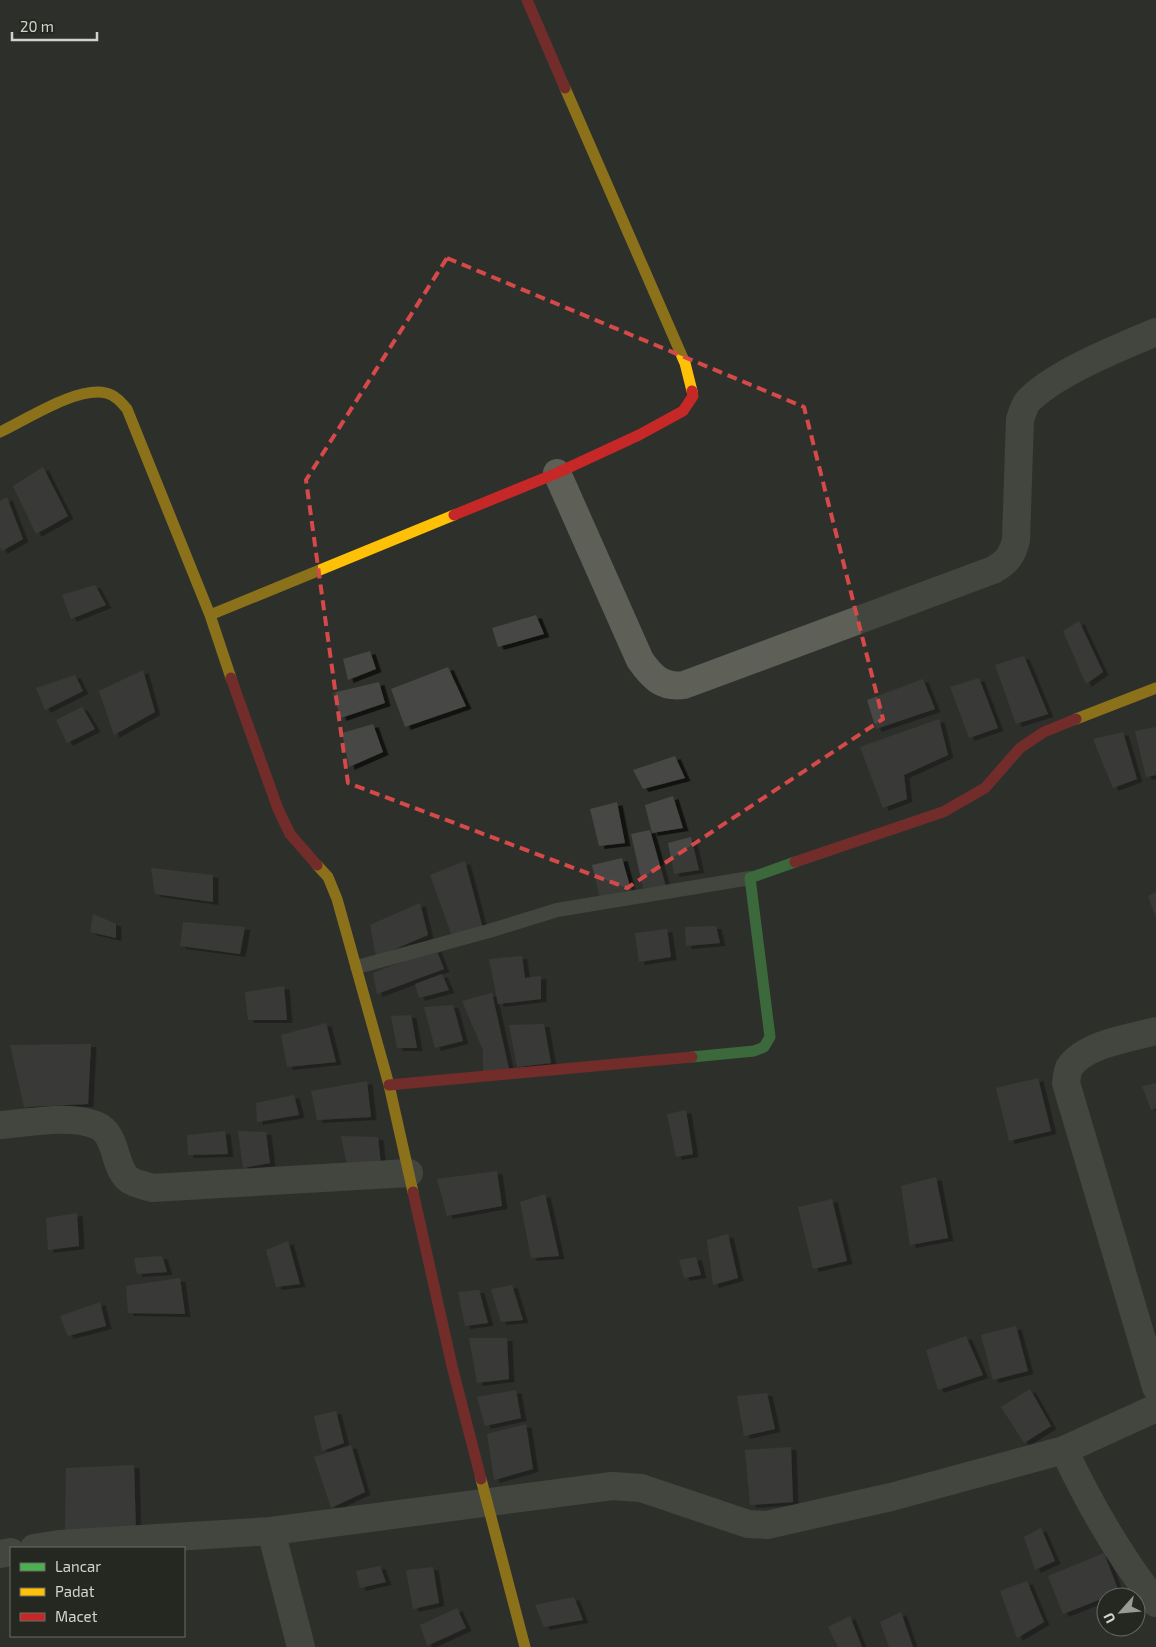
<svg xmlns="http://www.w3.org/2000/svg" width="1156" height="1647" font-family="'Exo 2',sans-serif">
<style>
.building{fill:#474744;filter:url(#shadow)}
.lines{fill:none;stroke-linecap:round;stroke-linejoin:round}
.lane{stroke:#5e6057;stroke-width:14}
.street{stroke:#5e6057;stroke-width:28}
.fast{stroke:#4caf50;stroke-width:11}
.slow{stroke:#ffc107;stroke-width:11}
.jam{stroke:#c62828;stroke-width:11}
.marked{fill:none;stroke:#d54a49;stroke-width:4;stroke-dasharray:10 6;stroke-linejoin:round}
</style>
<defs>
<filter id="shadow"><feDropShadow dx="5.5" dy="3" stdDeviation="0" flood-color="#0009"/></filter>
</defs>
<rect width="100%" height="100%" fill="#2e302b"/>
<path class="building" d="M43 467 68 516 36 534 13 486Z
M7 497 23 539 2 551 0 547V501Z
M95 585 106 605 71 619 62 595Z
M536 615 544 634 498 647 492 628Z
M1079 621 1103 672 1086 684 1063 631Z
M370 651 376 669 348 680 343 659Z
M1024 656 1048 714 1016 724 995 665Z
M448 667 466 706 405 727 391 689Z
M143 670 155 712 114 735 99 691Z
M75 675 83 691 45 710 36 688Z
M979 678 998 728 969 738 950 687Z
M923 679 935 709 876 729 867 700Z
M379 682 385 703 341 718 332 693Z
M82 707 95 729 67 743 56 720Z
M939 719 948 755 904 775 907 799 883 808 860 747Z
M373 724 383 752 349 767 342 733Z
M1156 727V775L1146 777 1135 731Z
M1123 732 1137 779 1113 788 1093 739Z
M675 756 685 778 643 789 633 770Z
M673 796 683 828 652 833 645 805Z
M617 802 625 843 599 846 590 809Z
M650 830 666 887 643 888 631 834Z
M691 837 699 870 674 874 668 843Z
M622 858 631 890 600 898 592 865Z
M465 861 483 929 452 936 430 875Z
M151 868 213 875V902L155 894Z
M1156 892V918L1148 896Z
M420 903 428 935 376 957 370 925Z
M93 914 116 924V938L90 932Z
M183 922 245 927 240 954 180 946Z
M716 926 720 943 686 946 685 927Z
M667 929 671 957 639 962 635 933Z
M436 949 444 969 377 994 373 973Z
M522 956 525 978 541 976V999L498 1004 489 959Z
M442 974 449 990 419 998 415 984Z
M284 986 287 1020H248L245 992Z
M492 993 509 1069 483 1073V1050L462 1001Z
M453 1005 463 1041 435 1048 424 1007Z
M411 1015 417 1048H397L391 1016Z
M326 1023 336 1062 287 1067 281 1035Z
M544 1024 551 1063 517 1067 509 1025Z
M91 1044 88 1104 24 1107 10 1045Z
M1038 1078 1051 1131 1009 1141 996 1088Z
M367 1081 371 1117 317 1120 311 1091Z
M1156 1083V1108L1151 1110 1142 1086Z
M294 1095 299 1115 257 1122 256 1103Z
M686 1110 693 1154 676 1157 667 1114Z
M225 1131 228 1154 188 1155 187 1135Z
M238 1131 266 1132 270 1163 243 1168Z
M341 1136 378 1137 381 1165H347Z
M497 1171 502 1206 447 1216 437 1179Z
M936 1177 948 1238 910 1245 901 1186Z
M545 1194 559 1256 531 1258 520 1202Z
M832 1199 847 1261 813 1269 798 1207Z
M77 1213 79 1246 48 1250 46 1218Z
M728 1234 738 1278 713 1285 707 1240Z
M288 1241 300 1284 276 1287 266 1250Z
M162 1256 167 1272 137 1274 134 1258Z
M696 1257 701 1275 684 1278 679 1260Z
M180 1278 185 1314 128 1313 126 1286Z
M512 1285 523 1320 501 1322 491 1289Z
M479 1290 488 1323 465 1326 458 1292Z
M100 1302 106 1326 68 1336 60 1316Z
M1016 1326 1028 1371 993 1380 981 1335Z
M966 1336 983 1375 938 1390 926 1350Z
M469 1338H507L509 1379 477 1383Z
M1030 1389 1051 1426 1024 1443 1001 1407Z
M516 1390 521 1418 485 1426 477 1397Z
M767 1393 775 1429 744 1436 737 1396Z
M336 1411 344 1443 322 1451 314 1416Z
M526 1424 533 1469 494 1480 487 1434Z
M351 1445 365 1492 331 1508 314 1457Z
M791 1447 793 1502 750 1505 745 1450Z
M134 1465 136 1533 65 1531 66 1468Z
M1041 1528 1055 1561 1035 1570 1024 1537Z
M1104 1553 1119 1592 1063 1614 1048 1576Z
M380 1566 386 1582 360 1588 356 1571Z
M433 1567 439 1603 413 1609 406 1570Z
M1027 1581 1044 1622 1017 1638 1000 1591Z
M574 1597 583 1620 544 1627 535 1605Z
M457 1608 466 1628 427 1646 420 1625Z
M901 1612 913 1647H889L880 1622Z
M850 1616 862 1647H838L828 1627Z"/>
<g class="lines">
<path class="lane" d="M357 967 489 931 557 910 750 878"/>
<path class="street" d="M557 473 640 660C652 677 662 688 684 685L993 570C1007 562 1012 556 1016 540L1020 419C1023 412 1024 404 1030 399 1058 372 1120 347 1156 332
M1156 1031C1130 1038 1084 1044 1069 1068 1067 1072 1067 1078 1066 1083L1156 1387
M0 1125C28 1123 70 1114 96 1125 117 1133 113 1164 127 1178 133 1184 144 1185 152 1188L409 1173
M1064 1450C1089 1503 1120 1557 1156 1603
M271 1531 612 1486 641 1488 748 1524 767 1525 891 1497 1064 1450 1156 1408
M34 1548 59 1544 271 1531 301 1647
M0 1554 11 1552"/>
<path class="fast" d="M692 1057 754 1051 764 1047 770 1037 750 878 795 862"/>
<path class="slow" d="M565 88 685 363 692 391
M0 432C26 420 77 386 106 393 115 395 121 402 127 409L210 615 231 678
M210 615 454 515
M1076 719 1156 688
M317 865 328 877 337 899 389 1085 413 1192
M481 1479 525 1647"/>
<path class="jam" d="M527 0 565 88
M454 515 557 473 639 435 683 411 693 396 692 391
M231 678 278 809 290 834 317 865
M795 862 943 812 985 788 1020 748 1044 732 1076 719
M389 1085 692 1057
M413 1192 452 1366 481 1479"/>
</g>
<path d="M0 0H1156V1647H0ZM447 258 804 407 883 719 627 888 348 783 306 480Z" fill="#2e302b" fill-opacity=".55" fill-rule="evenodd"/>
<path class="marked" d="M447 258 804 407 883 719 627 888 348 783 306 480Z"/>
<rect x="10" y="1547" width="175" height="90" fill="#252721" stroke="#6a6c67"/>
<rect x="20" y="1563" width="25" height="8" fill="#4caf50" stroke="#6a6c67"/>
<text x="55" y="1572" font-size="15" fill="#d2d3cf">Lancar</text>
<rect x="20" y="1588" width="25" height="8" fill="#ffc107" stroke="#6a6c67"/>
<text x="55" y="1597" font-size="15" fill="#d2d3cf">Padat</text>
<rect x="20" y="1613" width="25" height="8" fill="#c62828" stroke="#6a6c67"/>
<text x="55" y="1622" font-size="15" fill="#d2d3cf">Macet</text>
<g transform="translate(1121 1612) rotate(243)"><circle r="24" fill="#252721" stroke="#6a6c67"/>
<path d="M0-4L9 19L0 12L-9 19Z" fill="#999a96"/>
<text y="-8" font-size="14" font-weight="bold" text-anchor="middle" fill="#d2d3cf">U</text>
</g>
<path d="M12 32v8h85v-8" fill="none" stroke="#d2d3cf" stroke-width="2.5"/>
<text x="20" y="32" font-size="15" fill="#d2d3cf" stroke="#252721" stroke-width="4" paint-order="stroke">20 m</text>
</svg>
